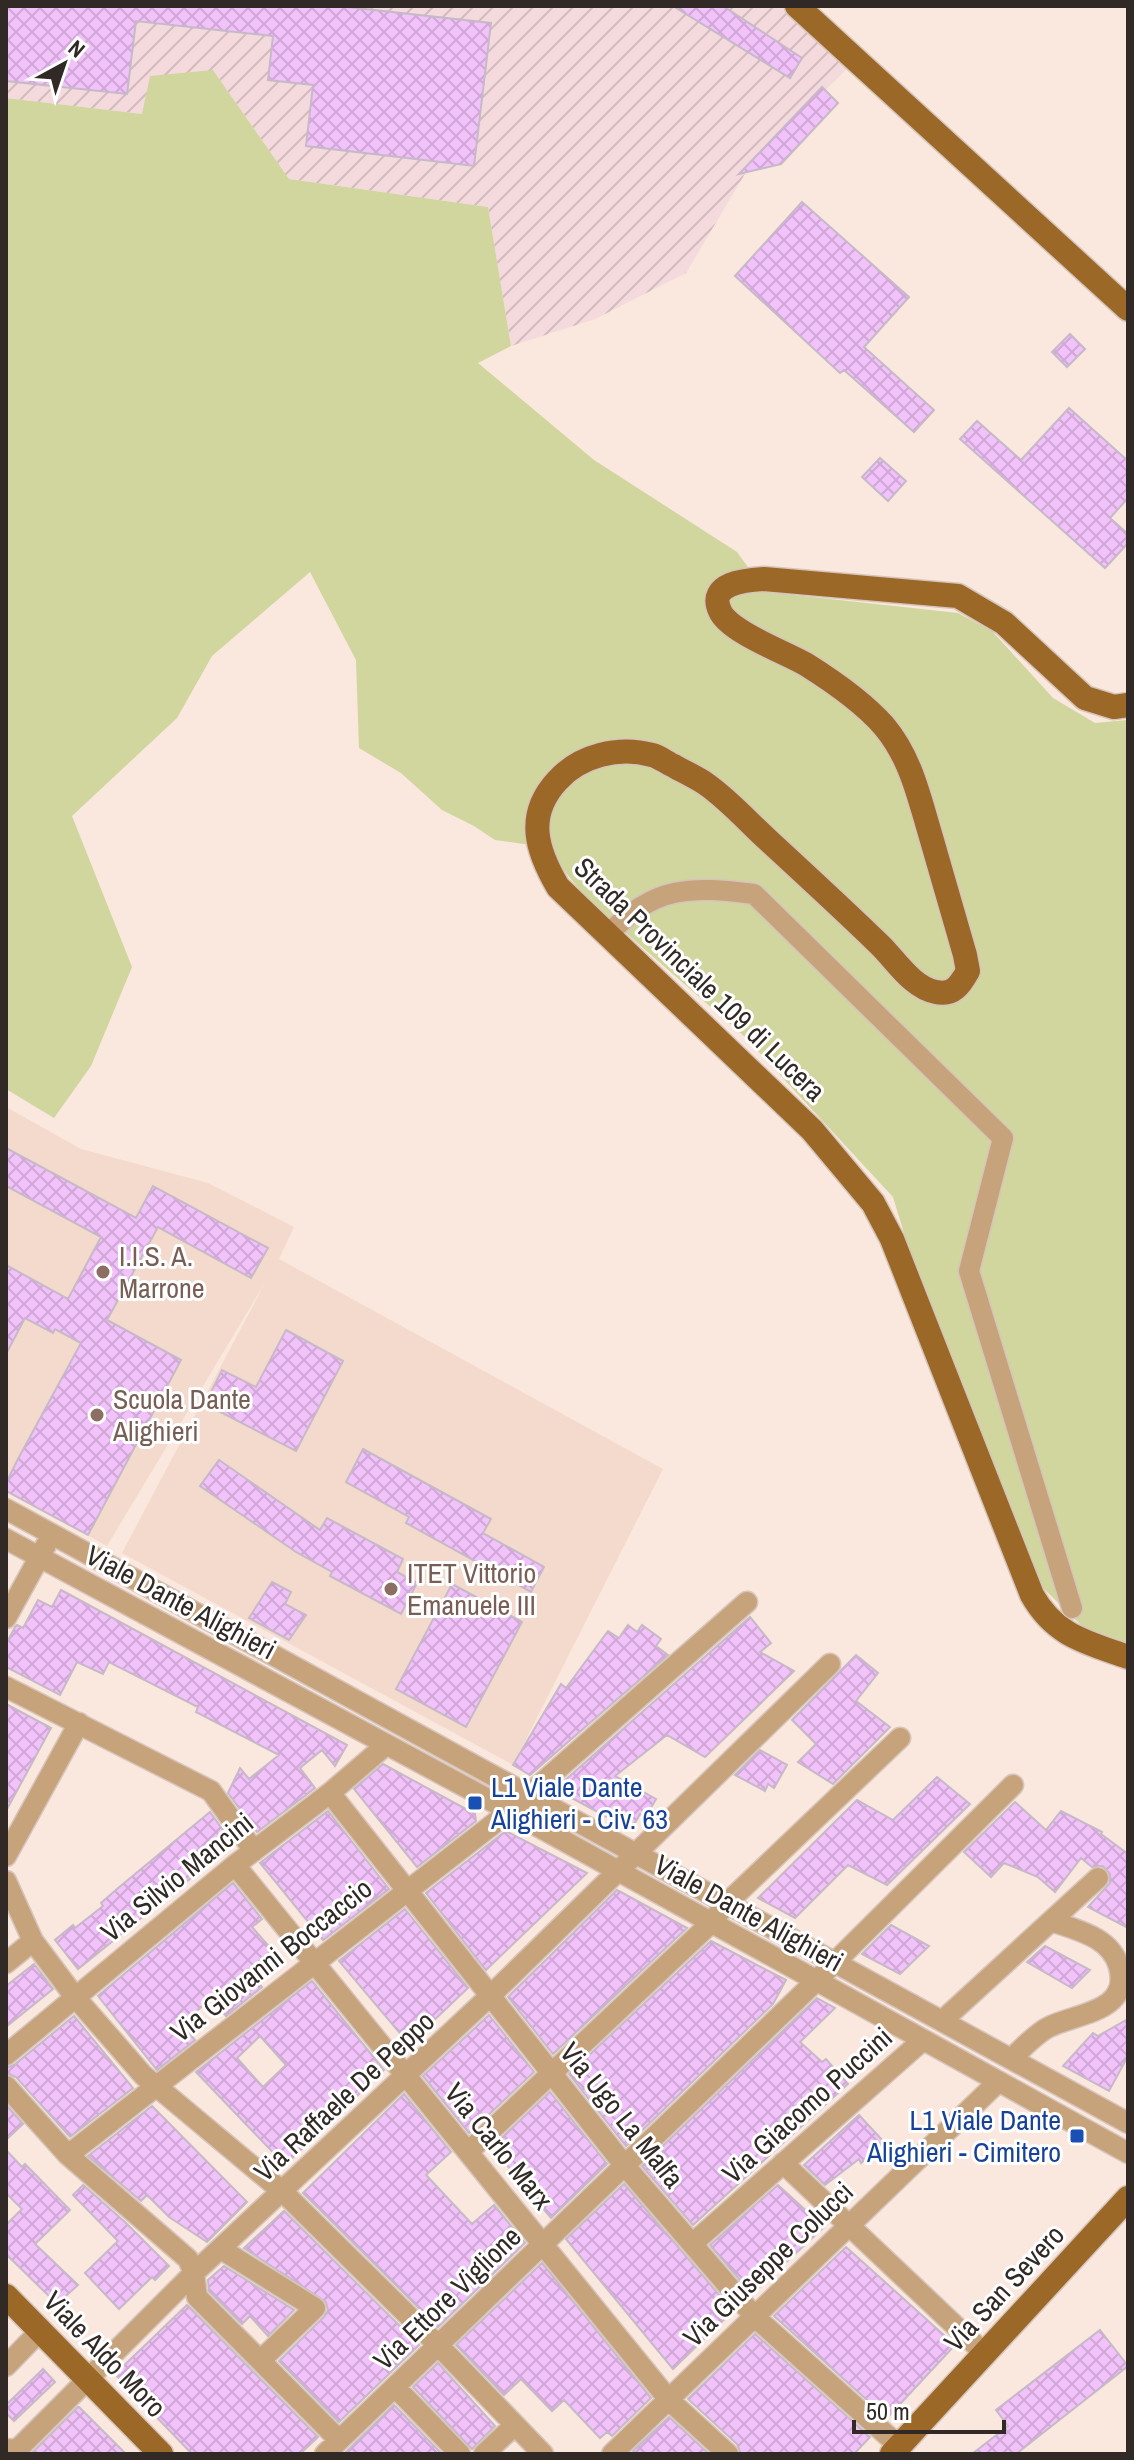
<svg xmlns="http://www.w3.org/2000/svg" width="1134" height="2460" viewBox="0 0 1134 2460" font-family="'Archivo Narrow',sans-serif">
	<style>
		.built { fill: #f4dacc }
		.industrial { fill: url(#industrial-furrows) }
		.green { fill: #d0d69d }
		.building { fill: url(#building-cross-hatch); stroke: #c6b9c8; stroke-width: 2; fill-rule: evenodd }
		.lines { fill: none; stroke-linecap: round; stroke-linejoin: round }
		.minor-casing { stroke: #d6c5bc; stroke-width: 23 }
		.major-casing { stroke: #d6c5bc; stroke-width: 27 }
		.minor { stroke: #c7a37c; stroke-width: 20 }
		.major { stroke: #9b6827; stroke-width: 24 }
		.education-dot { fill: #8d6e63; stroke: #fff; stroke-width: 3 }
		.transit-dot { fill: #1a4fb4; stroke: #fff; stroke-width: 3 }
		.labels { text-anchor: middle; stroke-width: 6; stroke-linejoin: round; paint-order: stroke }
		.street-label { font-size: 28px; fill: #302925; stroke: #fff }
		.education-label { font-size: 28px; fill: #785e54; stroke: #fff; text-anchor: start }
		.transit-label { font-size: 28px; fill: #164399; stroke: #fff; text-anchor: start }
	</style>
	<defs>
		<pattern id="industrial-furrows" width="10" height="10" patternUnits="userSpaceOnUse" patternTransform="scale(2)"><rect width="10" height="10" fill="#f5dadd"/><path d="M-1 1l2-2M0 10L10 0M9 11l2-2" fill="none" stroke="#d2bbbe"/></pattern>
		<pattern id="building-cross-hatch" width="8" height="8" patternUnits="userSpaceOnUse" patternTransform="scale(2)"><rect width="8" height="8" fill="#f2c2fa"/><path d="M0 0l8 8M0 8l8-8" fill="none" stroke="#d0a7d6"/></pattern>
	</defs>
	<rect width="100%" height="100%" fill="#fae7dd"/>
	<path class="built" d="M6 1107 81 1149 208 1183 294 1227 279 1259 663 1469 513 1765 122 1553 266 1281 107 1546 6 1490Z"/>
	<path class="industrial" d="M6 6H788L852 64 752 162 686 273 595 319 511 346 488 207 289 179 213 70 142 114 6 98Z"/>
	<path class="green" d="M213 70 289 179 488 207 511 346 478 363 594 460 737 552 766 592 958 613 992 631 1053 698 1095 723 1128 720V1643L1083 1627 1043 1588 919 1282 893 1197 745 1037 587 899 545 847 495 840 474 826 442 810 401 773 359 748 356 660 310 572 212 656 177 718 72 816 132 967 91 1066 54 1118 6 1089V98L142 114 150 76Z"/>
	<path class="building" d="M6 6H338L491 23 474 166 306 146 313 85 268 80 273 36 136 21 127 94 6 81Z
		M673 6H723L802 58 790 78Z
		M822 87 838 103 781 164 739 174Z
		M802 202 909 297 864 347 934 410 914 432 844 370 840 373 735 276Z
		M1070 334 1085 349 1067 367 1052 352Z
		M1069 408 1128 461V498L1110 518 1128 534V543L1105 568 960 439 977 421 1021 460Z
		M880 458 906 481 888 501 862 477Z
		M6 1148 136 1218 153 1186 268 1248 251 1278 158 1227 107 1320 181 1360 88 1535 6 1491V1483L18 1459 81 1343 55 1329 53 1333 25 1318 6 1354V1265L68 1299 101 1237 6 1186Z
		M286 1330 343 1361 296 1451 205 1404 222 1370 256 1387Z
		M363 1449 491 1519 483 1533 544 1567 531 1592 406 1523 409 1517 346 1482Z
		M219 1460 320 1530 327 1518 403 1559 397 1572 417 1583 401 1614 330 1576 332 1572 296 1552 200 1486Z
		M272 1582 291 1592 285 1604 306 1615 289 1640 249 1618Z
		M452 1584 522 1622 466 1727 396 1689Z
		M61 1590 347 1745 335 1766 322 1750 300 1768 315 1788 257 1832 228 1793 240 1768 249 1779 279 1755 196 1712 198 1707 109 1662 103 1674 77 1662 60 1695 6 1667V1644L15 1627 17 1625 23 1628 38 1600 52 1607Z
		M750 1617 771 1643 760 1652 794 1671 705 1757 667 1735 615 1776 656 1799 646 1816 640 1814 631 1830 555 1789Z
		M628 1625 637 1632 642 1625 661 1639 656 1646 668 1655 530 1775 513 1765 561 1684 566 1688 608 1631 619 1638Z
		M856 1655 878 1673 856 1701 890 1727 833 1784 798 1762 816 1744 792 1720Z
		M6 1704 51 1728 6 1811Z
		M760 1750 787 1765 774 1788 768 1784 765 1791 735 1775Z
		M383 1764 475 1814 476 1821 417 1867 354 1789Z
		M937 1777 970 1804 887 1885 848 1865 795 1918 758 1898 857 1800 893 1820Z
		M1015 1802 1046 1830 1061 1811 1102 1832 1101 1834 1128 1854V1928L1088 1907 1110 1883V1874L1103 1866 1092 1867 1081 1858 1055 1892 1038 1877 1004 1863 991 1877 964 1852Z
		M328 1811 389 1889 323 1940 260 1863Z
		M210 1812 233 1844 78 1969 55 1940 73 1925 75 1928 103 1906 101 1903 117 1889Z
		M506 1831 587 1873 486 1970 426 1893Z
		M233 1883 262 1919 252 1927 272 1950 248 1970 262 1987 226 2016 212 1999 181 2023 195 2040 157 2070 98 1996Z
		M617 1890 687 1928 553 2054 508 1997Z
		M405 1909 468 1988 409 2044 339 1961Z
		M891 1925 929 1946 900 1974 862 1954Z
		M711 1941 786 1980 773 2004 626 2146 569 2074Z
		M1045 1946 1090 1970 1072 1988 1027 1962Z
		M34 1964 53 1989 6 2027V1986Z
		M312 1981 384 2070 285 2165 196 2072ZM260 2036 286 2065 263 2087 237 2058Z
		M817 1998 835 2008 800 2042 822 2062 826 2059 848 2084 693 2225 642 2166Z
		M489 2015 534 2072 469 2133 423 2076Z
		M74 2016 133 2088 70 2137 16 2077 6 2073V2068L14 2065Z
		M1128 2019V2056L1109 2091 1063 2066 1093 2033 1098 2036Z
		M550 2092 607 2164 551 2218 492 2147Z
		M404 2094 451 2152 426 2175 472 2224 494 2205 525 2243 438 2327 303 2193Z
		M6 2105 23 2124 6 2140Z
		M152 2106 247 2202 207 2242 169 2217 147 2195 141 2201 88 2156Z
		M859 2115 884 2142 861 2163 859 2159 825 2185 804 2165Z
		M6 2150 22 2167 25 2164 70 2210 35 2244 78 2285 57 2304 6 2254V2225L22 2209 6 2193Z
		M624 2184 733 2311 673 2369 566 2239Z
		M83 2185 126 2223 169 2266 155 2280 152 2277 119 2309 85 2273 118 2241 73 2195Z
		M778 2185 824 2227 752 2294 710 2245Z
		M284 2211 419 2345 339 2422 279 2361 324 2317 328 2310 326 2302 244 2248Z
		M846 2247 955 2345 887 2418 774 2316Z
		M542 2263 651 2398 612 2436 607 2432 600 2438 564 2400 552 2411 521 2379 504 2395 456 2345Z
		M224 2266 294 2310 268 2336 250 2316 242 2324 209 2291 208 2280Z
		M187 2305 318 2437 300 2454H192L115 2374Z
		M1100 2330 1128 2366 1016 2454H972L1008 2426 996 2410Z
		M755 2334 870 2437 854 2454H741L737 2444 688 2399Z
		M438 2363 495 2426 472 2449 413 2387Z
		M43 2369 55 2382 14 2421 6 2413V2405Z
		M394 2405 442 2454H348L346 2452Z
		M79 2407 126 2454H31L78 2407Z
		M669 2417 709 2454H637L633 2451Z"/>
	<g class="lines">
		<g class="minor-casing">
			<path id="minor" d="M608 935C653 885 693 886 754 894L1003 1138 969 1271 1072 1608
				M6 1509 1128 2123
				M6 1539 510 1811 1128 2153
				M6 1618 46 1545
				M6 1687 211 1791 254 1851
				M330 1793 625 2166 755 2317 899 2446
				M6 1856 79 1723
				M235 1865 669 2400 728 2454
				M6 1881 33 1941 75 1997 143 2075 283 2192 438 2345 543 2454
				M6 1963 33 1941
				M942 2021 1098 1878
				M6 2055 235 1865 330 1793 386 1745
				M1011 2059C1023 2048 1035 2034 1049 2027 1077 2013 1131 2012 1119 1967 1111 1937 1077 1930 1051 1921
				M6 2086 68 2155 188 2259 194 2273 197 2297 339 2440
				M468 2152 710 1924 727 1903 900 1738
				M68 2155 510 1811 747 1602
				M783 2163 984 2353
				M692 2244 923 2040
				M221 2249 315 2308 261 2360
				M6 2366 41 2330
				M395 2387 460 2454
				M6 2449 17 2450 194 2273 490 1996 830 1664
				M325 2454 815 1982 1013 1785
				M484 2454 515 2425
				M612 2454 998 2082"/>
		</g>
		<g class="major-casing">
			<path id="major" d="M797 6 1128 309
				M1128 705 1114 707 1085 698 1004 623 958 596 764 579C746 580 707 583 720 611 729 632 787 653 807 665 834 682 863 702 884 726 911 758 919 797 931 837 942 876 954 916 965 955L968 971C960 985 953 996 936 992 913 988 896 961 881 946 844 910 807 876 769 841 749 823 729 800 706 784 696 777 684 772 674 766 667 763 660 757 652 755 619 746 580 755 557 781 525 816 537 851 558 887L812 1130 873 1203 892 1239 1032 1595C1055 1636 1086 1642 1128 1657
				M6 2296 161 2454
				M892 2454 1128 2198"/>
		</g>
		<use href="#minor" class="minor"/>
		<use href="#major" class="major"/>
	</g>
	<g class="education-dot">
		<circle cx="103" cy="1272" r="8"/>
		<circle cx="97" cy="1415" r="8"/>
		<circle cx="391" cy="1589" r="8"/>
	</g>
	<g class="transit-dot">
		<rect x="467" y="1795" width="16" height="16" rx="4"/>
		<rect x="1069" y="2128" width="16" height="16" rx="4"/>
	</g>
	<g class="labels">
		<g class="street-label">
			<text transform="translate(700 979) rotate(44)" y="10">Strada Provinciale 109 di Lucera</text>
			<text transform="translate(181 1602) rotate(28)" y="10">Viale Dante Alighieri</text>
			<text transform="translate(177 1877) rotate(-39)" y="10">Via Silvio Mancini</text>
			<text transform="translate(749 1913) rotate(29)" y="10">Viale Dante Alighieri</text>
			<text transform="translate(271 1960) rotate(-38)" y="10">Via Giovanni Boccaccio</text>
			<text transform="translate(344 2096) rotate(-43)" y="10">Via Raffaele De Peppo</text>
			<text transform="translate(807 2105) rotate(-42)" y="10">Via Giacomo Puccini</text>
			<text transform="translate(622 2115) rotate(51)" y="10">Via Ugo La Malfa</text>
			<text transform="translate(499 2146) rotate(51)" y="10">Via Carlo Marx</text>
			<text transform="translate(768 2264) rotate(-44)" y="10">Via Giuseppe Colucci</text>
			<text transform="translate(1004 2288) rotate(-47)" y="10">Via San Severo</text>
			<text transform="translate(447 2298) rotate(-44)" y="10">Via Ettore Viglione</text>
			<text transform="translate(105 2354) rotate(46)" y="10">Viale Aldo Moro</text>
		</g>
		<g class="education-label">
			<text x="119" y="1266">I.I.S. A.<tspan x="119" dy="32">Marrone</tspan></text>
			<text x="113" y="1409">Scuola Dante<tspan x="113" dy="32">Alighieri</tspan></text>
			<text x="407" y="1583">ITET Vittorio<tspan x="407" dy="32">Emanuele III</tspan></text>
		</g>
		<g class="transit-label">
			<text x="491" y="1797">L1 Viale Dante<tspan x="491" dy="32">Alighieri - Civ. 63</tspan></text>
			<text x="1061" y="2130" text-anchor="end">L1 Viale Dante<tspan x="1061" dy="32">Alighieri - Cimitero</tspan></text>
		</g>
	</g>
	<rect width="1134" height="2460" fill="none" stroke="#302925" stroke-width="16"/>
	<g transform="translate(64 64) rotate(40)" stroke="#ffffff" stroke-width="6" paint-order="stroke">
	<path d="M0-6L14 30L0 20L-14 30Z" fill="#302925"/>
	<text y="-12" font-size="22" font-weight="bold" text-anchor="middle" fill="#302925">N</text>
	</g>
	<path d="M854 2420v12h150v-12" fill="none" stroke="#302925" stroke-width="4"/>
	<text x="866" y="2420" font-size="24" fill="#302925" stroke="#ffffff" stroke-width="6" paint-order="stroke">50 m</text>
</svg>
